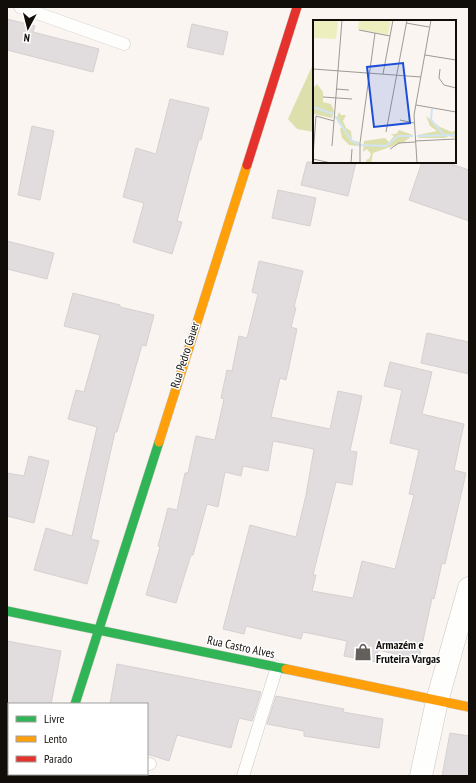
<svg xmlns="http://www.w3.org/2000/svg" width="476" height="783" viewBox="0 0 476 783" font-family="'PT Sans Narrow',sans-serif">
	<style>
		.forest { fill: #dde0ac }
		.building { fill: #e1ddde; stroke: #d5d1d1 }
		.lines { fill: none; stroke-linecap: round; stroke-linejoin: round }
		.lane-casing { stroke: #cbc7c3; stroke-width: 13 }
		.street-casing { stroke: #cbc7c3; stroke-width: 23 }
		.fast-casing { stroke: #cbc7c3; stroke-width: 10 }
		.slow-casing { stroke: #cbc7c3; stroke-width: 10 }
		.jam-casing { stroke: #cbc7c3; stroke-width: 10 }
		.lane { stroke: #fefefd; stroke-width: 12 }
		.street { stroke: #fefefd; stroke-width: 22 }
		.fast { stroke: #30b455; stroke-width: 9 }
		.slow { stroke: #ff9f0a; stroke-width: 9 }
		.jam { stroke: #e5322d; stroke-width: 9 }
		.labels { text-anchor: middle; stroke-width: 3; stroke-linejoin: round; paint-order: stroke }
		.street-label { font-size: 12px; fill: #110e0a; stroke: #fff }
		.poi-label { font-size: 12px; font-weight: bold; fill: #110e0a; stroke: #fff; text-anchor: start }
		.inset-river { fill: none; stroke: #d1e4f3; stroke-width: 2 }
		.inset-road { fill: none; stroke: #9d9994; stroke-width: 1 }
		.view { fill: #1d4ed8; fill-opacity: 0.15; stroke: #1d4ed8; stroke-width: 2 }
		.inset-edge { fill: none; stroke: #110e0a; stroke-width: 2 }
	</style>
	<rect width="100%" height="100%" fill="#faf5f0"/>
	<path class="forest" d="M314 62V132L297 129 288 119Z"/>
	<path class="building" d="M7 19 35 26 33 32 99 49 93 72 7 50Z
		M192 24 228 32 223 55 187 47Z
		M170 99 209 108 201 140 199 139 177 221 182 222 172 254 133 242 144 203 123 197 136 148 156 154Z
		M32 126 54 131 40 200 18 195Z
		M307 162H356L348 196 301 185Z
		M422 162H445L469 170V221L409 200Z
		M278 190 316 198 310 226 272 218Z
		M7 241 54 253 47 279 7 269Z
		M259 261 303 271 294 307 296 308 291 327 297 329 286 380 280 378 271 417 330 429 338 391 362 396 350 451 357 452 352 485 336 482 313 575H316L312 591 353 598 362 561 395 569 414 495 409 494 419 450 390 443 402 390 384 386 390 362 432 372 422 414 464 424 454 470 466 473 445 564 442 563 434 599 432 598 419 659 378 650 376 662 344 656 347 641 303 632 301 639 246 626 244 634 223 629 250 525 296 537 306 495 314 449 273 441 268 471 243 466 241 476 225 472 218 507 207 504 193 555H191L176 603 146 595 160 547 158 546 168 508 177 510 185 473H188L196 436 215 440 224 399 221 398 227 370 232 371 239 336 247 338 258 294 252 292Z
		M73 293 120 305V307L154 315 146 346 142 345 117 432H115L91 539 99 541 87 584 34 570 46 528 72 536 97 427 68 419 76 390 84 392 100 335 64 326Z
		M427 333 469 342V374L421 363Z
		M29 456 49 461 34 523 7 516V473L24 476Z
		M7 641 61 651 51 704H7Z
		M117 664 256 691 261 692 252 721 239 718 231 748 177 735 169 761 147 754V704H110Z
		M276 696 344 709 343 712 383 719 379 748 304 736V731L267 724Z
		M450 733 469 736V776H442Z"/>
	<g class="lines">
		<g class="lane-casing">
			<path id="lane" d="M20 7 124 44
				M147 764H150
				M243 776 277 667"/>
		</g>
		<g class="street-casing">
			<path id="street" d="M53 776V774
				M421 776 437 701 469 588"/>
		</g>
		<g class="fast-casing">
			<path id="fast" d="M7 611 286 669
				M75 704 159 442"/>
		</g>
		<g class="slow-casing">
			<path id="slow" d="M159 442 247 165
				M286 669 469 707"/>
		</g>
		<g class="jam-casing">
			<path id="jam" d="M247 165 297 7"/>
		</g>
		<use href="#lane" class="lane"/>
		<use href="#street" class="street"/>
		<use href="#fast" class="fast"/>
		<use href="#slow" class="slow"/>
		<use href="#jam" class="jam"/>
	</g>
	<defs>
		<g id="shop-bare" transform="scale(1.38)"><path d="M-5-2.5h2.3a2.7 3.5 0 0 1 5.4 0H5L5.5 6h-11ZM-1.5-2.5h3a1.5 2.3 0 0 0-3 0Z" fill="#635f5a" stroke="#fff" stroke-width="2.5" paint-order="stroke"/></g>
	</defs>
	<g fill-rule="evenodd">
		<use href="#shop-bare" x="363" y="652"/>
	</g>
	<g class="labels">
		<g class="street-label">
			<text transform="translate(185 355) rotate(-72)" y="4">Rua Pedro Gauer</text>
			<text transform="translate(241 647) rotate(12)" y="4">Rua Castro Alves</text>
		</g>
		<g class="poi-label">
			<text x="376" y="649">Armazém e<tspan x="376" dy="14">Fruteira Vargas</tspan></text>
		</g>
	</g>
	<g transform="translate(313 20)">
		<rect width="143" height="143" fill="#faf5f0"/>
		<path d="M0 0H25L23 19 0 18ZM46 0H78L75 15 45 9Z" fill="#edf0be"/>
		<path d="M4 64 10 72V82L18 84 21 91 19 98 0 94V68ZM26 92 28 95H33L30 101 33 108 38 111 39 120 46 122 45 126 36 125 29 118 27 109 30 106 25 103 24 97ZM113 96 127 107 139 112 143 110V118L136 116 132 118H106L105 115 124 111 117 106ZM86 110 100 115 91 122 60 133 58 143H54L53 140 56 139 58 134 54 129 50 132 51 121 72 118 76 122 81 116 77 114H83Z" fill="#dde0ac"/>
		<path class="inset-river" d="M0 87 20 94M119 89 118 100 130 114M22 96 39 121 47 125 73 126 85 116H100M104 116 143 115"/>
		<path class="inset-road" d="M93 3 116 7M46 10 77 16M112 35 143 40M0 49 108 57M127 49 126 58 131 65 143 68M70 54 80 0M23 69 36 70M10 77 39 79M103 85 143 92M87 100 101 103M73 112 94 0M102 121 143 119M19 126 29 0M77 129 86 123 102 122M0 136 3 96 21 101M0 139 18 143M38 143 39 129M47 143V123L62 13M104 143 101 95 118 0"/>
		<path class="view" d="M90 43 97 103 61 107 54 47Z"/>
		<rect width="143" height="143" class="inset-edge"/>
	</g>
	<rect width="476" height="783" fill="none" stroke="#110e0a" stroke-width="16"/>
	<rect x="8" y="703" width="140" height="72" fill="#ffffff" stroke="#a09f9d"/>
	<rect x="16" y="716" width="20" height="6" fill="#30b455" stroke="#a09f9d"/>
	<text x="44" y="723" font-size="12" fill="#110e0a">Livre</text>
	<rect x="16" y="736" width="20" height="6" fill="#ff9f0a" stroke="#a09f9d"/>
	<text x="44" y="743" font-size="12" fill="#110e0a">Lento</text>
	<rect x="16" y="756" width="20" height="6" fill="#e5322d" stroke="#a09f9d"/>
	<text x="44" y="763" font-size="12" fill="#110e0a">Parado</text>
	<g transform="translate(28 28) rotate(187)" stroke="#ffffff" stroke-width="3" paint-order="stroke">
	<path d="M0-3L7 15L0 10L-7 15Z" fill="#110e0a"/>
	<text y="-6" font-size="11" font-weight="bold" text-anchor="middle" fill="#110e0a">N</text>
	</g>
</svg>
